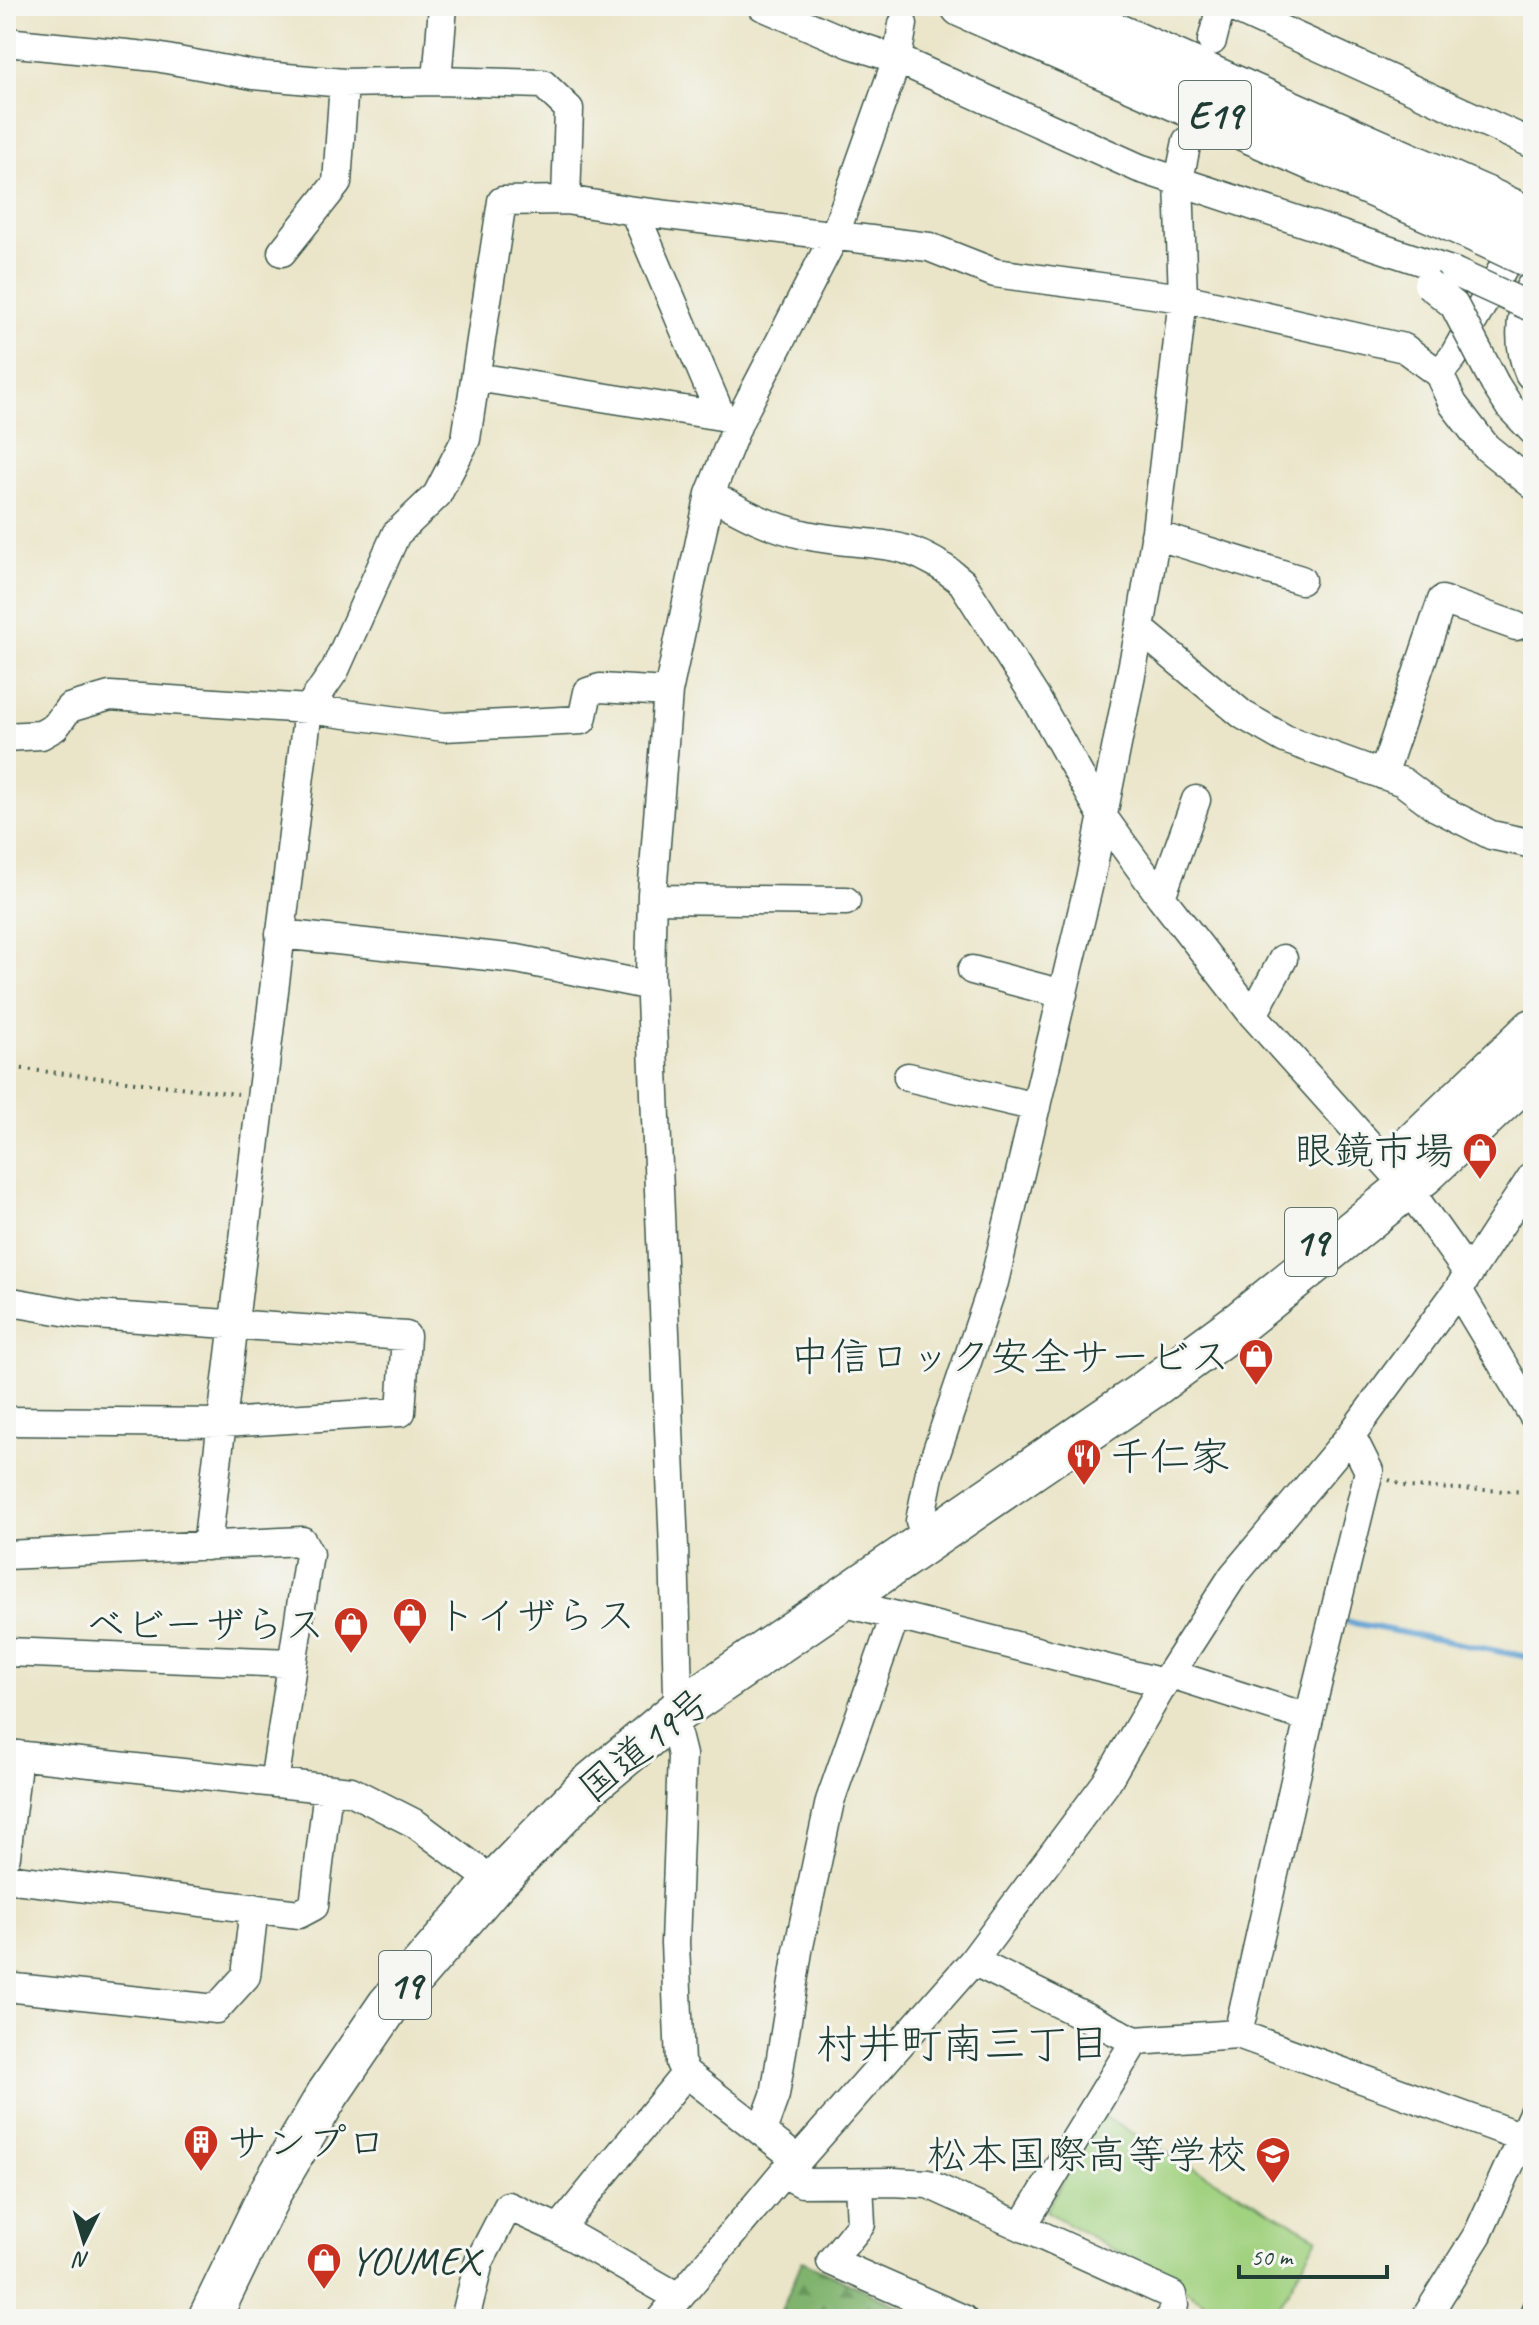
<svg xmlns="http://www.w3.org/2000/svg" width="1539" height="2325" viewBox="0 0 1539 2325" font-family="Caveat,'Klee One',sans-serif">
	<style>
		.forest { fill: url(#forest-firs); stroke: #507851; stroke-width: 2 }
		.pitch { fill: #a1d280; stroke: #60885a; stroke-width: 2 }
		.lines { fill: none; stroke-linecap: round; stroke-linejoin: round }
		.stream { stroke: #5fa0d2; stroke-width: 6 }
		.minor-casing { stroke: #3d564a; stroke-width: 31 }
		.major-casing { stroke: #3d564a; stroke-width: 39 }
		.highway-casing { stroke: #3d564a; stroke-width: 45 }
		.path { stroke: #3d564a; stroke-width: 4; stroke-dasharray: 2 6; stroke-linecap: butt }
		.minor { stroke: #fff; stroke-width: 28 }
		.major { stroke: #fff; stroke-width: 36 }
		.highway { stroke: #fff; stroke-width: 42 }
		.rail-casing { stroke: #1f3d34; stroke-width: 9 }
		.rail { stroke: #f6f6f2; stroke-width: 6; stroke-dasharray: 18; stroke-linecap: butt }
		.minor-bridge-casing { stroke: #3d564a; stroke-width: 31; stroke-linecap: butt }
		.highway-bridge-casing { stroke: #3d564a; stroke-width: 45; stroke-linecap: butt }
		.minor-bridge { stroke: #fff; stroke-width: 28 }
		.highway-bridge { stroke: #fff; stroke-width: 42 }
		.labels { text-anchor: middle; stroke-width: 6; stroke-linejoin: round; paint-order: stroke }
		.shield { fill: #f6f6f2; stroke: #60746d; stroke-width: 2 }
		.shield-label { font-size: 38px; font-weight: bold; fill: #1f3d34 }
		.poi-label { font-size: 40px; fill: #1f3d34; stroke: #f6f6f2; text-anchor: end }
		.street-label { font-size: 40px; fill: #1f3d34; stroke: #f6f6f2 }
		.neighbourhood-label { font-size: 42px; fill: #1f3d34; stroke: #f6f6f2 }
	</style>
	<defs>
		<pattern id="forest-firs" width="22" height="20" patternUnits="userSpaceOnUse" patternTransform="scale(2)"><rect width="22" height="20" fill="#80b46e"/><path d="M5 1l3.5 6h-7zM16 11l3.5 6h-7z" fill="#68945b"/></pattern>
	</defs>
	<rect width="100%" height="100%" fill="#f6f6f2"/>
	<filter id="ink" filterUnits="userSpaceOnUse"><feTurbulence type="fractalNoise" baseFrequency=".0125" numOctaves="2"/><feDisplacementMap in="SourceGraphic" scale="16" xChannelSelector="R" yChannelSelector="G"/><feConvolveMatrix kernelMatrix="1 2 1 2 8 2 1 2 1" color-interpolation-filters="sRGB"/></filter>
	<filter id="wash" filterUnits="userSpaceOnUse"><feTurbulence type="fractalNoise" baseFrequency=".006" numOctaves="4" result="noise"/><feDisplacementMap in="SourceGraphic" scale="32" xChannelSelector="R" yChannelSelector="G"/><feGaussianBlur stdDeviation="1.8" result="paint"/><feColorMatrix in="noise" values="0 0 0 0 0 0 0 0 0 0 0 0 0 0 0 0 0 1.4 0 .05"/><feComposite in="paint" operator="in"/></filter>
	<g filter="url(#wash)">
		<rect width="100%" height="100%" fill="#eae5c8"/>
		<path class="forest" d="M802 2261 927 2319H778Z"/>
		<path class="pitch" d="M1101 2115 1318 2238 1272 2319H1235L1046 2211Z"/>
		<g class="lines">
			<path class="stream" d="M1348 1622 1533 1658"/>
		</g>
	</g>
	<g filter="url(#ink)">
		<g class="lines">
			<g class="minor-casing">
				<path id="minor" d="M762 6 851 44 897 59 1139 168 1454 272
					M1229 6 1533 144
					M1212 41 1221 6
					M6 42 156 57 253 75 344 83 437 81 543 84 569 109 566 200
					M437 81 443 6
					M634 211 721 416
					M282 252 337 183 344 83
					M1439 374 1453 357 1521 236
					M476 377 721 416 739 421
					M1495 384 1509 406 1533 431
					M710 494C743 513 769 527 806 535 871 549 905 533 962 582L1036 698 1103 817 1161 897 1253 1015 1407 1187 1468 1273
					M1155 535 1301 580
					M1140 629 1243 715 1285 739 1403 782 1436 807 1491 835 1533 844
					M6 737 41 735 55 727 69 708 110 696 308 709 444 727 582 720 588 692 600 688 668 692
					M1383 775 1442 600 1516 626
					M1161 897 1196 800
					M652 899 846 901
					M280 934 517 959 651 986
					M972 970 1063 994
					M1253 1015 1283 959
					M908 1077 1036 1107
					M1458 1290 1533 1415
					M6 1301 80 1314 406 1336 401 1412 223 1423 6 1421
					M927 1540 920 1521 930 1471 994 1282 1091 875 1140 629 1155 539 1183 298 1179 180 1187 141
					M207 1546 308 709 335 670 396 534 437 495 466 439 502 201 566 200 634 211 929 247 995 273 1183 298 1404 348 1439 374 1453 404 1486 447 1533 485
					M6 1555 302 1541 309 1554 274 1783
					M841 1602 1164 1683
					M6 1652 292 1663
					M1171 1674 1309 1718
					M6 1754 351 1791 416 1824 483 1874 492 1885
					M6 1856 18 1755
					M6 1878 299 1914 314 1906 328 1789
					M973 1961 1135 2041
					M6 1987 216 2009 246 1976 254 1908
					M1238 2034 1309 1718 1369 1471 1351 1435
					M762 2131 775 2095 798 1951 830 1801 895 1616
					M798 2160 686 2073 680 2063 675 1943 682 1755 676 1731 678 1693 674 1548 650 975 652 894 668 692 710 494 739 421 834 237 897 59 903 24
					M783 2173 802 2183 893 2182 928 2184 1172 2295 1174 2305 1170 2319
					M859 2183 861 2224 831 2261 963 2319
					M1023 2225 1135 2041 1238 2034 1522 2137
					M559 2229 686 2073
					M465 2319 479 2262 508 2206 559 2229 678 2297
					M661 2319 783 2173 798 2160 973 1961 1106 1783 1164 1683 1233 1576 1351 1435 1458 1290 1533 1175
					M1425 2319 1478 2234 1533 2113"/>
			</g>
			<g class="major-casing">
				<path id="major" d="M1533 290C1524 317 1521 345 1533 372"/>
			</g>
			<g class="highway-casing">
				<path id="highway" d="M962 6 1467 227
					M1051 6 1484 197
					M1398 1159 1533 1030
					M209 2319 272 2189 328 2094 388 2006 492 1885 587 1787 678 1711 1149 1389 1239 1323 1424 1174 1533 1071"/>
			</g>
			<path class="path" d="M6 1067 238 1094
				M1389 1480 1407 1487 1533 1492"/>
			<use href="#minor" class="minor"/>
			<use href="#major" class="major"/>
			<use href="#highway" class="highway"/>
			<g class="rail-casing">
				<path id="rail" d="M1520 2319 1533 2288"/>
			</g>
			<use href="#rail" class="rail"/>
			<g class="minor-bridge-casing">
				<path id="minor-bridge" d="M1454 272 1533 308
					M1428 284 1454 305 1495 384"/>
			</g>
			<g class="highway-bridge-casing">
				<path id="highway-bridge" d="M1484 197 1533 220
					M1467 227 1533 258"/>
			</g>
			<use href="#minor-bridge" class="minor-bridge"/>
			<use href="#highway-bridge" class="highway-bridge"/>
		</g>
	</g>
	<defs>
		<g id="shop-pin" transform="scale(1.8)"><path d="M0 17L-7.5 6A9.5 9.5 0 1 1 7.5 6Z" fill="#c8321e" stroke="#f6f6f2"/><path d="M-5-2.5h2.3a2.7 3.5 0 0 1 5.4 0H5L5.5 6h-11ZM-1.5-2.5h3a1.5 2.3 0 0 0-3 0Z" fill="#fff"/></g>
		<g id="restaurant-pin" transform="scale(1.8)"><path d="M0 17L-7.5 6A9.5 9.5 0 1 1 7.5 6Z" fill="#c8321e" stroke="#f6f6f2"/><path d="M-5-6h1v4h1v-4h1v4h1v-4h1v5L-1.5 .5V6h-2V.5L-5-1ZM5-6V6H3V1.5H1.5Q1.5-4 5-6Z" fill="#fff"/></g>
		<g id="building-pin" transform="scale(1.8)"><path d="M0 17L-7.5 6A9.5 9.5 0 1 1 7.5 6Z" fill="#c8321e" stroke="#f6f6f2"/><path d="M-4-6H4V6H1V3H-1V6H-4ZM-2.5-4.3h1.7v1.8h-1.7ZM.8-4.3h1.7v1.8H.8ZM-2.5-1h1.7V.8h-1.7ZM.8-1h1.7V.8H.8Z" fill="#fff"/></g>
		<g id="school-pin" transform="scale(1.8)"><path d="M0 17L-7.5 6A9.5 9.5 0 1 1 7.5 6Z" fill="#c8321e" stroke="#f6f6f2"/><path d="M0-5L7-2L0 1L-7-2ZM-4 1L0 2.5L4 1V4Q0 6-4 4Z" fill="#fff"/></g>
	</defs>
	<g fill-rule="evenodd">
		<use href="#shop-pin" x="1480" y="1150"/>
		<use href="#shop-pin" x="1256" y="1356"/>
		<use href="#restaurant-pin" x="1084" y="1456"/>
		<use href="#shop-pin" x="410" y="1615"/>
		<use href="#shop-pin" x="351" y="1624"/>
		<use href="#building-pin" x="201" y="2142"/>
		<use href="#school-pin" x="1273" y="2154"/>
		<use href="#shop-pin" x="324" y="2260"/>
	</g>
	<g class="labels">
		<g class="shield">
			<rect x="1179" y="81" width="72" height="68" rx="6"/>
			<rect x="1285" y="1208" width="52" height="68" rx="6"/>
			<rect x="379" y="1951" width="52" height="68" rx="6"/>
		</g>
		<g class="shield-label">
			<text x="1215" y="128">E19</text>
			<text x="1311" y="1255">19</text>
			<text x="405" y="1998">19</text>
		</g>
		<g class="poi-label">
			<text x="1454" y="1164">眼鏡市場</text>
			<text x="1230" y="1370">中信ロック安全サービス</text>
			<text x="1110" y="1470" text-anchor="start">千仁家</text>
			<text x="436" y="1629" text-anchor="start">トイザらス</text>
			<text x="325" y="1638">ベビーザらス</text>
			<text x="227" y="2156" text-anchor="start">サンプロ</text>
			<text x="1247" y="2168">松本国際高等学校</text>
			<text x="350" y="2274" text-anchor="start">YOUMEX</text>
		</g>
		<g class="street-label">
			<text transform="translate(644 1744) rotate(-39)" y="14">国道19号</text>
		</g>
		<g class="neighbourhood-label">
			<text x="963" y="2058">村井町南三丁目</text>
		</g>
	</g>
	<rect width="1539" height="2325" fill="none" stroke="#f6f6f2" stroke-width="32"/>
	<g transform="translate(84 2241) rotate(185)" stroke="#f6f6f2" stroke-width="6" paint-order="stroke">
	<path d="M0-6L14 30L0 20L-14 30Z" fill="#1f3d34"/>
	<text y="-12" font-size="22" font-weight="bold" text-anchor="middle" fill="#1f3d34">N</text>
	</g>
	<path d="M1239 2265v12h148v-12" fill="none" stroke="#1f3d34" stroke-width="4"/>
	<text x="1251" y="2265" font-size="24" fill="#1f3d34" stroke="#f6f6f2" stroke-width="6" paint-order="stroke">50 m</text>
</svg>
